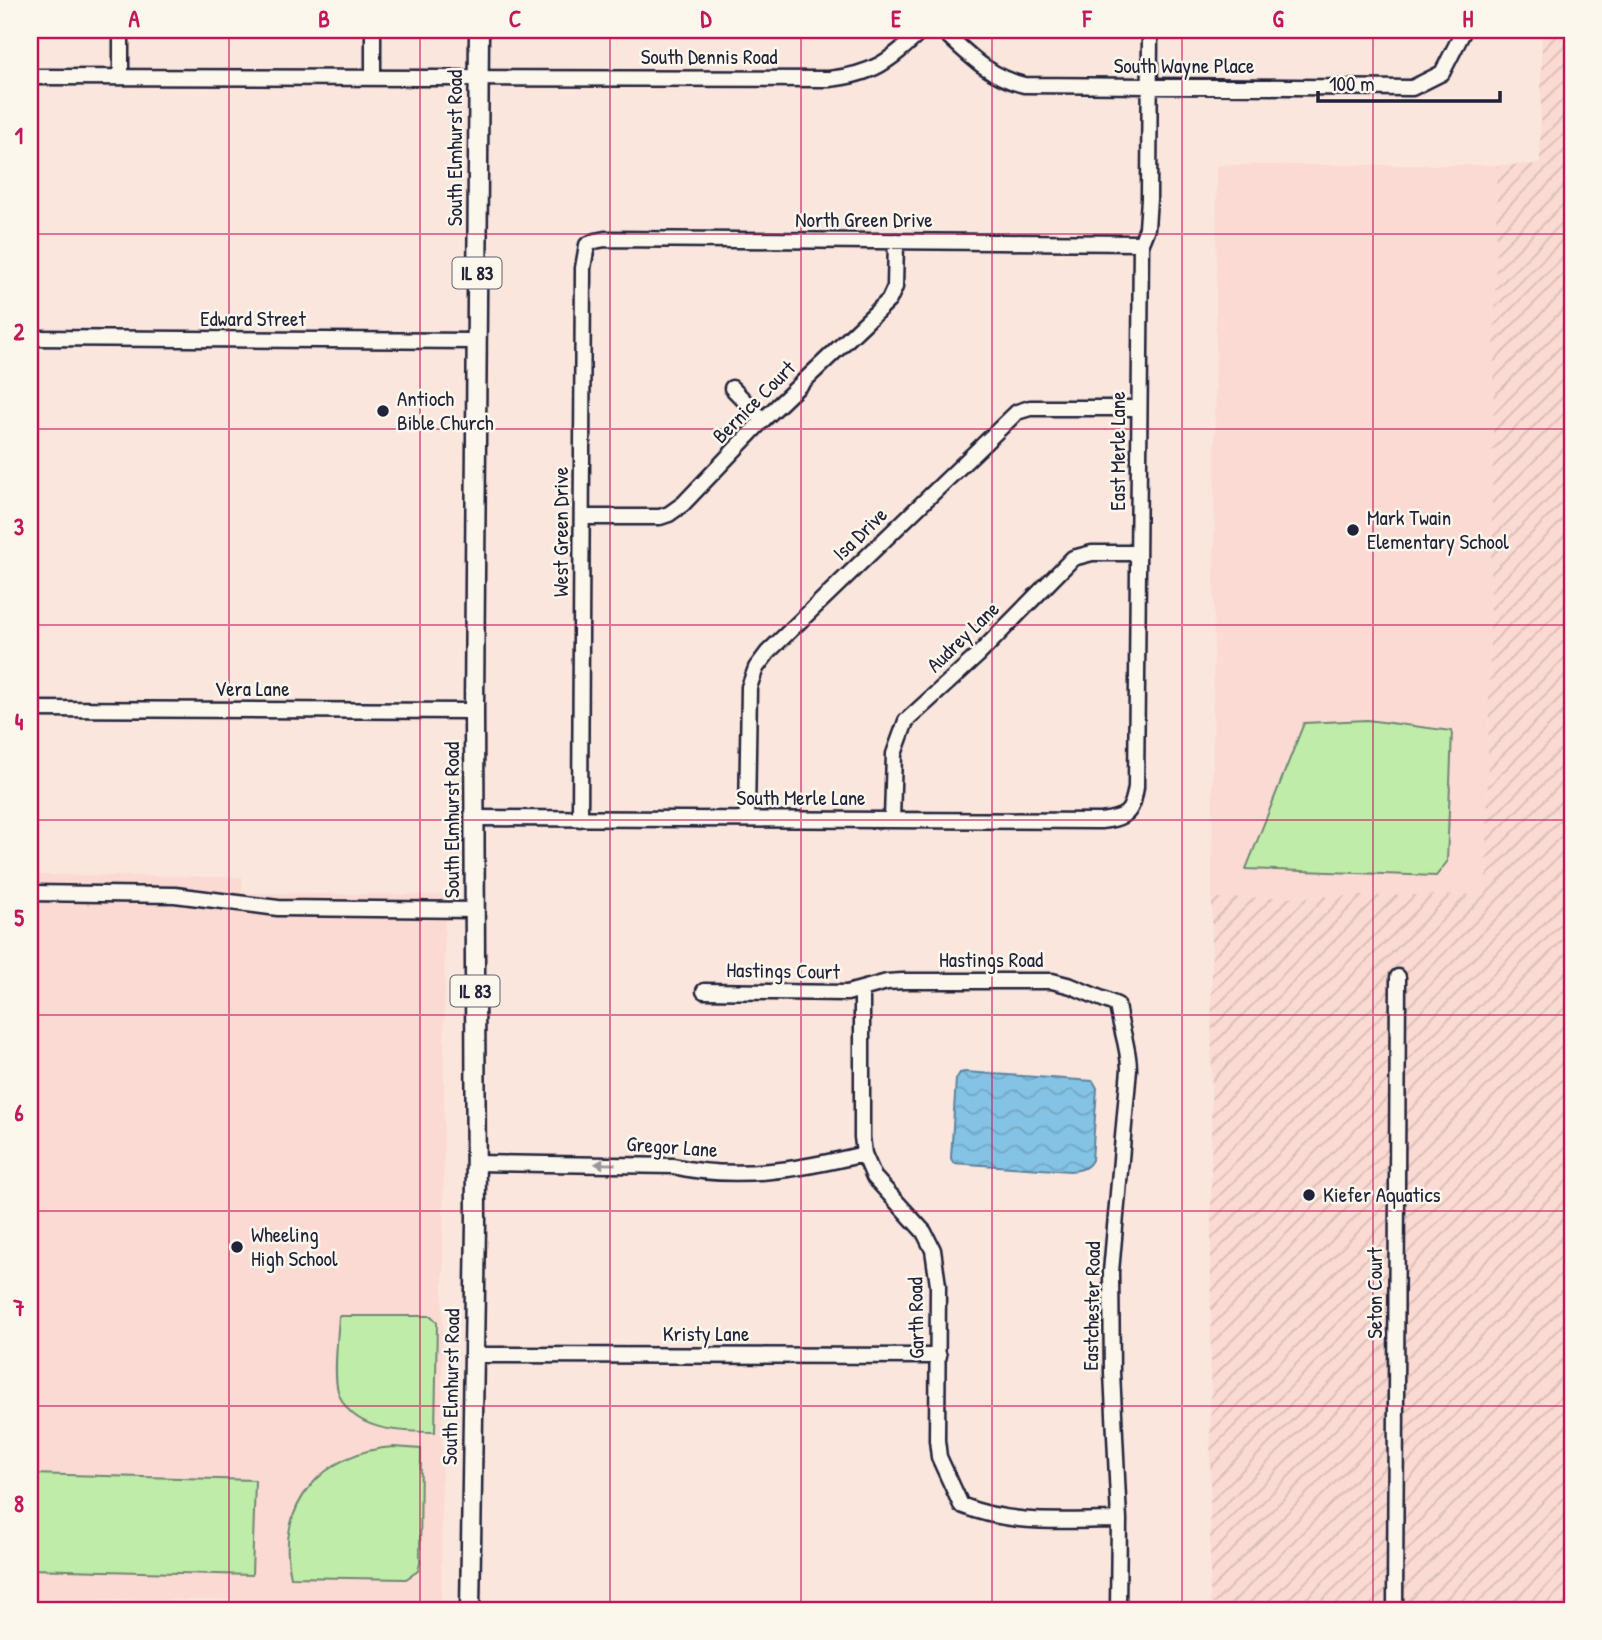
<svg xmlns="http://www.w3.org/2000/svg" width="1602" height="1640" viewBox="0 0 1602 1640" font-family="'Patrick Hand',sans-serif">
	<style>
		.built { fill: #fadad2 }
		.industrial { fill: url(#industrial-furrows) }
		.grass { fill: #bfeca9; stroke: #708772; stroke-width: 2 }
		.water { fill: url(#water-waves); stroke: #5d83a0; stroke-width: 2 }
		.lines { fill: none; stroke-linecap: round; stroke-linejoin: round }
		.minor-casing { stroke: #22223b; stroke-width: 19 }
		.major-casing { stroke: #22223b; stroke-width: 23 }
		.minor { stroke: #fbf7ec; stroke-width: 14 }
		.major { stroke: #fbf7ec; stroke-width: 18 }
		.oneway { fill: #99979c }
		.grid { fill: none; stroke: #c2185b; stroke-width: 2; stroke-opacity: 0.55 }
		.poi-dot { fill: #22223b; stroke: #fbf7ec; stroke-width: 2.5 }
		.labels { text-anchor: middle; stroke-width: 5; stroke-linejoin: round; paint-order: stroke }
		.shield { fill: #fbf7ec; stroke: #636270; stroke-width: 2 }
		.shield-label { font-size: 19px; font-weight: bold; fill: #22223b }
		.street-label { font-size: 21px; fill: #22223b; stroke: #fbf7ec }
		.poi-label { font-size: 21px; fill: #22223b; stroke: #fbf7ec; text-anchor: start }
		.neatline { fill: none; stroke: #c2185b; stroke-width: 2.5 }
		.grid-label { font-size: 23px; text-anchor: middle; font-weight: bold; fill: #c2185b }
	</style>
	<defs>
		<pattern id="industrial-furrows" width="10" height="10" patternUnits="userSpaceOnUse" patternTransform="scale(1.75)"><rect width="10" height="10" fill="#fadad2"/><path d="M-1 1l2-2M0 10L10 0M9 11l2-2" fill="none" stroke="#d6bbb5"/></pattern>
		<pattern id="water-waves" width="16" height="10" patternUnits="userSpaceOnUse" patternTransform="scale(1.75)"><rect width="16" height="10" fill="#84c3e4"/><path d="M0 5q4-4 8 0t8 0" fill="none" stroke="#72a7c4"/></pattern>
	</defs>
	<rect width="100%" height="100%" fill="#fae6dd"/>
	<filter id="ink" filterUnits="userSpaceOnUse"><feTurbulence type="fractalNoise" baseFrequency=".0143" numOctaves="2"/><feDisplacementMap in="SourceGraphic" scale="14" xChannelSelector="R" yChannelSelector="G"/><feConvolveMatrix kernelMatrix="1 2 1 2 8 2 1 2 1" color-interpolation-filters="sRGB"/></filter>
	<g filter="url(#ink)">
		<path class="built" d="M1217 165H1497L1486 894 1212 898Z
			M30 875 242 877V893L445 895 441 1601 30 1599Z"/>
		<path class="industrial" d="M1542 30H1572V1605L1210 1604 1212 898 1486 894 1497 165 1540 164Z"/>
		<path class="grass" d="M1367 720 1452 731 1447 862 1436 876 1246 869 1304 723Z
			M339 1316H431L437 1322 435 1432C402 1432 350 1432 338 1391 333 1375 338 1335 339 1316Z
			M394 1447 421 1449 420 1563 418 1571 406 1579 291 1577C274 1505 324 1451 394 1447Z
			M30 1474 255 1480 252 1575 30 1569Z"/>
		<path class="water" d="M965 1072 1093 1081 1097 1088 1092 1160C1087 1169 1081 1170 1070 1171L953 1163 951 1158 956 1079 960 1073Z"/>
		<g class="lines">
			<g class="minor-casing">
				<path id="minor" d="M121 30V76
					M373 30V78
					M942 30C967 53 989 77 1024 85L1412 88 1442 73 1464 30
					M30 77 829 79C876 74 890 60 923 30
					M30 338 476 341
					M732 388 763 420
					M582 517H660L669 514 683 504 763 420 889 300 895 287 896 241
					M30 709 474 711
					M475 818 1101 821C1127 818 1132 813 1136 787L1141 243 1147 228 1149 199 1150 30
					M747 818 749 687 756 668 768 652 1017 412 1030 408H1138
					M580 819 583 268 587 245 595 241 605 239 1141 243
					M892 819 894 754 906 721 977 656 1073 558 1092 553H1138
					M30 893 175 895 278 908 475 910
					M704 991 847 993 887 982 903 981H1052L1071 986 1117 1005C1120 1027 1129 1047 1129 1069L1111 1272 1112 1372 1119 1520 1118 1610
					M862 991V1137L864 1154 874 1177 924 1232 933 1250 938 1285 937 1440 939 1457 961 1505C1011 1526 1065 1520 1119 1520
					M476 1163 673 1166C736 1181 802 1169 864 1154
					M474 1355 939 1356
					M1395 1610 1398 977"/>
			</g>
			<g class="major-casing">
				<path id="major" d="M470 1610 476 1223 474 711 479 30"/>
			</g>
			<use href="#minor" class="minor"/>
			<use href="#major" class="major"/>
		</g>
		<defs><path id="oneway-solid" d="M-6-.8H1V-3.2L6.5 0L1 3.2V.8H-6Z" transform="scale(1.75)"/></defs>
		<use class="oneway" href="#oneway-solid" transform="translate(605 1164) rotate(-179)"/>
	</g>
	<path class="grid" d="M229 30V1610M420 30V1610M610 30V1610M801 30V1610M992 30V1610M1182 30V1610M1373 30V1610M30 234H1572M30 429H1572M30 625H1572M30 820H1572M30 1015H1572M30 1211H1572M30 1406H1572"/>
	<g class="poi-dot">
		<circle cx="383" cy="411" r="7"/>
		<circle cx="1353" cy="530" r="7"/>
		<circle cx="1309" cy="1195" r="7"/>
		<circle cx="237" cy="1247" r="7"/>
	</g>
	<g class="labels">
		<g class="shield">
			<rect x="452.5" y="257.5" width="49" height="31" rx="5"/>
			<rect x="450.5" y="975.5" width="49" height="31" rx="5"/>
		</g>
		<g class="shield-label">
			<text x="477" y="280">IL 83</text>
			<text x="475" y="998">IL 83</text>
		</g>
		<g class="street-label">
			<text x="709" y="64">South Dennis Road</text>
			<text x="1184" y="73">South Wayne Place</text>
			<text transform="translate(455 148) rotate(-90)" y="7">South Elmhurst Road</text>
			<text x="864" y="227">North Green Drive</text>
			<text x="253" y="326">Edward Street</text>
			<text transform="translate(754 402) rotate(-45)" y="7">Bernice Court</text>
			<text transform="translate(1118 451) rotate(-90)" y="7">East Merle Lane</text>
			<text transform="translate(561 532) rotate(-90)" y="7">West Green Drive</text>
			<text transform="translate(860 534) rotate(-44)" y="7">Isa Drive</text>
			<text transform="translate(963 637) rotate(-44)" y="7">Audrey Lane</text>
			<text x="252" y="696">Vera Lane</text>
			<text x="801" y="805">South Merle Lane</text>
			<text transform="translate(452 820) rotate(-90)" y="7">South Elmhurst Road</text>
			<text x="991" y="967">Hastings Road</text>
			<text transform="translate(783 971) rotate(1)" y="7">Hastings Court</text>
			<text transform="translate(672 1147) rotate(4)" y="7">Gregor Lane</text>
			<text transform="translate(1375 1293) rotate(-90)" y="7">Seton Court</text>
			<text transform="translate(1092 1306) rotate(-89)" y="7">Eastchester Road</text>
			<text transform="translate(916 1318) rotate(-91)" y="7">Garth Road</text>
			<text x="706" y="1341">Kristy Lane</text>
			<text transform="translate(451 1387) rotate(-89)" y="7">South Elmhurst Road</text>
		</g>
		<g class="poi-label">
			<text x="397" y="406">Antioch<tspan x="397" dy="24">Bible Church</tspan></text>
			<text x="1367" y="525">Mark Twain<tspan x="1367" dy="24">Elementary School</tspan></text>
			<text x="1323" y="1202">Kiefer Aquatics</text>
			<text x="251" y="1242">Wheeling<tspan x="251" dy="24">High School</tspan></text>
		</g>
	</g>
	<rect width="1602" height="1640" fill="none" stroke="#fbf7ec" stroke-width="77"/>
	<path d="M1318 91v10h182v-10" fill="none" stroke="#22223b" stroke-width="3.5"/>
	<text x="1329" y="91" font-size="21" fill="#22223b" stroke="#fbf7ec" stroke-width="5" paint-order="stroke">100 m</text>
	<rect x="38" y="38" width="1526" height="1564" class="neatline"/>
	<g class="grid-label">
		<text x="134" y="27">A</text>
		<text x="324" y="27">B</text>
		<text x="515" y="27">C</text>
		<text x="706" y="27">D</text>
		<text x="896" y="27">E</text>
		<text x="1087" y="27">F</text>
		<text x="1278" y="27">G</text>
		<text x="1468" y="27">H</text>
		<text x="19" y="144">1</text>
		<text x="19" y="340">2</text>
		<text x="19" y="535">3</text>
		<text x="19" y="730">4</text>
		<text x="19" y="926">5</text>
		<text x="19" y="1121">6</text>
		<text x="19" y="1316">7</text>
		<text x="19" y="1512">8</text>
	</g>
</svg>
